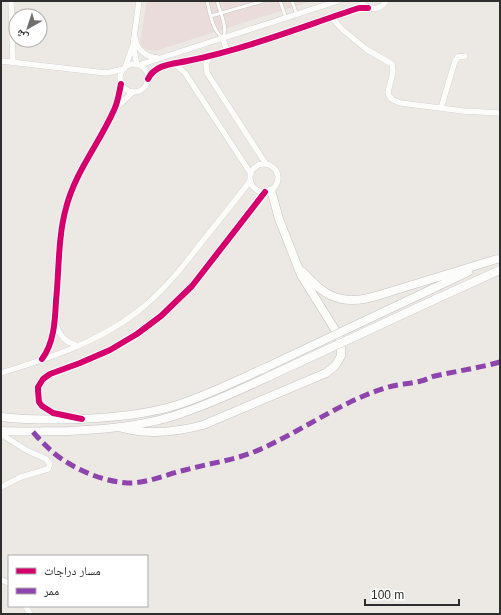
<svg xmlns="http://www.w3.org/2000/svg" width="501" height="615" viewBox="0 0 501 615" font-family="Arial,'Noto Naskh Arabic',sans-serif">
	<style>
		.medical { fill: #e9dcdb }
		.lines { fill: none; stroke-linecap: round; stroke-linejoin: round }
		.lane-casing { stroke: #c5c4c5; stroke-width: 4 }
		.street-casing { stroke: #c5c4c5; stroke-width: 6 }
		.secondary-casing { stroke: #c5c4c5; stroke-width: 9 }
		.lane { stroke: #fcfcfb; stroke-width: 3 }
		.street { stroke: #fcfcfb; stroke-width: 5.5 }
		.secondary { stroke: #fcfcfb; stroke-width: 8 }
		.secondary-bridge-casing { stroke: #c5c4c5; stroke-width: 9; stroke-linecap: butt }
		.secondary-bridge { stroke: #fcfcfb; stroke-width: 8 }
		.quiet { stroke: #8e44ad; stroke-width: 5; stroke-dasharray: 10 5; stroke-linecap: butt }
		.cycleway-casing { stroke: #fff; stroke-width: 8 }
		.cycleway { stroke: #d6006c; stroke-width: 6 }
	</style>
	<rect width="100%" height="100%" fill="#ece8e4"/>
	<path class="medical" d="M147 1H312L155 51 144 49 140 42Z"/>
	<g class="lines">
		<g class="lane-casing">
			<path id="lane" d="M207 1C210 13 212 30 223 38 228 26 220 13 217 1
				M280 1 286 18
				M292 1 297 15
				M211 16 263 1"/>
		</g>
		<g class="street-casing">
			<path id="street" d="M11 1 13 62
				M361 1C367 11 380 11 386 1
				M332 18 343 30 366 49 392 64 393 72 388 92C389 100 395 101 401 103L463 111 500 113
				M135 38C137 50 146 57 158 58
				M223 38 227 52
				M210 57 206 64 207 73 266 164
				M1 61 106 73 124 69
				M174 63 185 73 251 174
				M120 78a14 14 0 1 1 28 0a14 14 0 1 1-28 0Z
				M137 65 133 45 139 1
				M139 65 338 1
				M125 68 132 48
				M148 79C155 64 173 64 187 61 246 49 301 27 359 8H368
				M116 108 133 92
				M441 108 455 61 458 57 465 56
				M250 178a14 14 0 1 1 28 0a14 14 0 1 1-28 0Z
				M55 322C59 335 65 343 79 346
				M42 359C55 342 55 318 57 297 59 268 59 238 65 209 74 173 99 144 114 110 118 102 119 93 121 84
				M1 373C49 358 97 343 137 312 162 293 182 268 201 243 218 222 234 202 250 181
				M72 416C59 414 41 414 39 397 38 392 37 387 40 382 45 374 55 372 63 370 89 361 114 349 137 334 170 312 194 283 218 252 233 232 249 212 265 192
				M1 434 26 450 46 459 50 464 48 469 21 477 1 487
				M1 580 9 583
				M26 606 30 614"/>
		</g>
		<g class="secondary-casing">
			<path id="secondary" d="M303 272C314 284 325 296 342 299 362 303 381 294 399 289 432 279 464 269 497 259
				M432 289 468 272
				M436 299 500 270
				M1 417C27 420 52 420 77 419 111 418 145 415 177 405 208 395 238 380 267 367
				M122 428C148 435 177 432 203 425L326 373 335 366 341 356V342L339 336 301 275 279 219 271 190
				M1 431C24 432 46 431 68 431 109 429 149 426 188 411 217 401 244 388 272 375"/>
		</g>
		<use href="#lane" class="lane"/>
		<use href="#street" class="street"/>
		<use href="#secondary" class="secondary"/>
		<g class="secondary-bridge-casing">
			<path id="secondary-bridge" d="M267 367 432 289
				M272 375 436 299"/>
		</g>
		<use href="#secondary-bridge" class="secondary-bridge"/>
		<path class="quiet" d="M33 432C40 440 47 447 55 454 75 470 106 483 132 483 150 482 168 474 185 470 210 463 237 460 261 449 303 430 341 402 385 388 397 384 409 384 421 381 426 380 430 377 435 376 457 371 479 368 500 362"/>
		<g class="cycleway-casing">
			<path id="cycleway" d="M148 79C155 64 173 64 187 61 246 49 301 27 359 8H368
				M42 359C54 343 55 321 56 301 59 272 58 236 66 208 75 172 99 144 114 110 118 102 119 93 121 84
				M82 419 53 413 42 406 39 402 38 391V387L43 379 50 374 80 363 110 350 137 334 161 316 192 286 265 192"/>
		</g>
		<use href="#cycleway" class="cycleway"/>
	</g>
	<rect width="501" height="615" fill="none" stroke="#2e2e2e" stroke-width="4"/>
	<rect x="8" y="555" width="140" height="52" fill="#ffffff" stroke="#ababab"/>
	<rect x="16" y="568" width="20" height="6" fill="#d6006c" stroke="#ababab"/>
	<text x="44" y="575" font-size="12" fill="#2e2e2e">مسار دراجات</text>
	<rect x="16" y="588" width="20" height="6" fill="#8e44ad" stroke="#ababab"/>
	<text x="44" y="595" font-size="12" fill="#2e2e2e">ممر</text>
	<g transform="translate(28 28) rotate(219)"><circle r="19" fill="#ffffff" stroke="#ababab"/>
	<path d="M0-3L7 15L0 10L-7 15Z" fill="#706f6e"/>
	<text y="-6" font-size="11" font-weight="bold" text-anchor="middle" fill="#2e2e2e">ش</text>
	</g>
	<path d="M365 599v6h94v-6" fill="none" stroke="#2e2e2e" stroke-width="2"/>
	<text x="371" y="599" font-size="12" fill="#2e2e2e" stroke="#ffffff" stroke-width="3" paint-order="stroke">100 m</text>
</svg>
